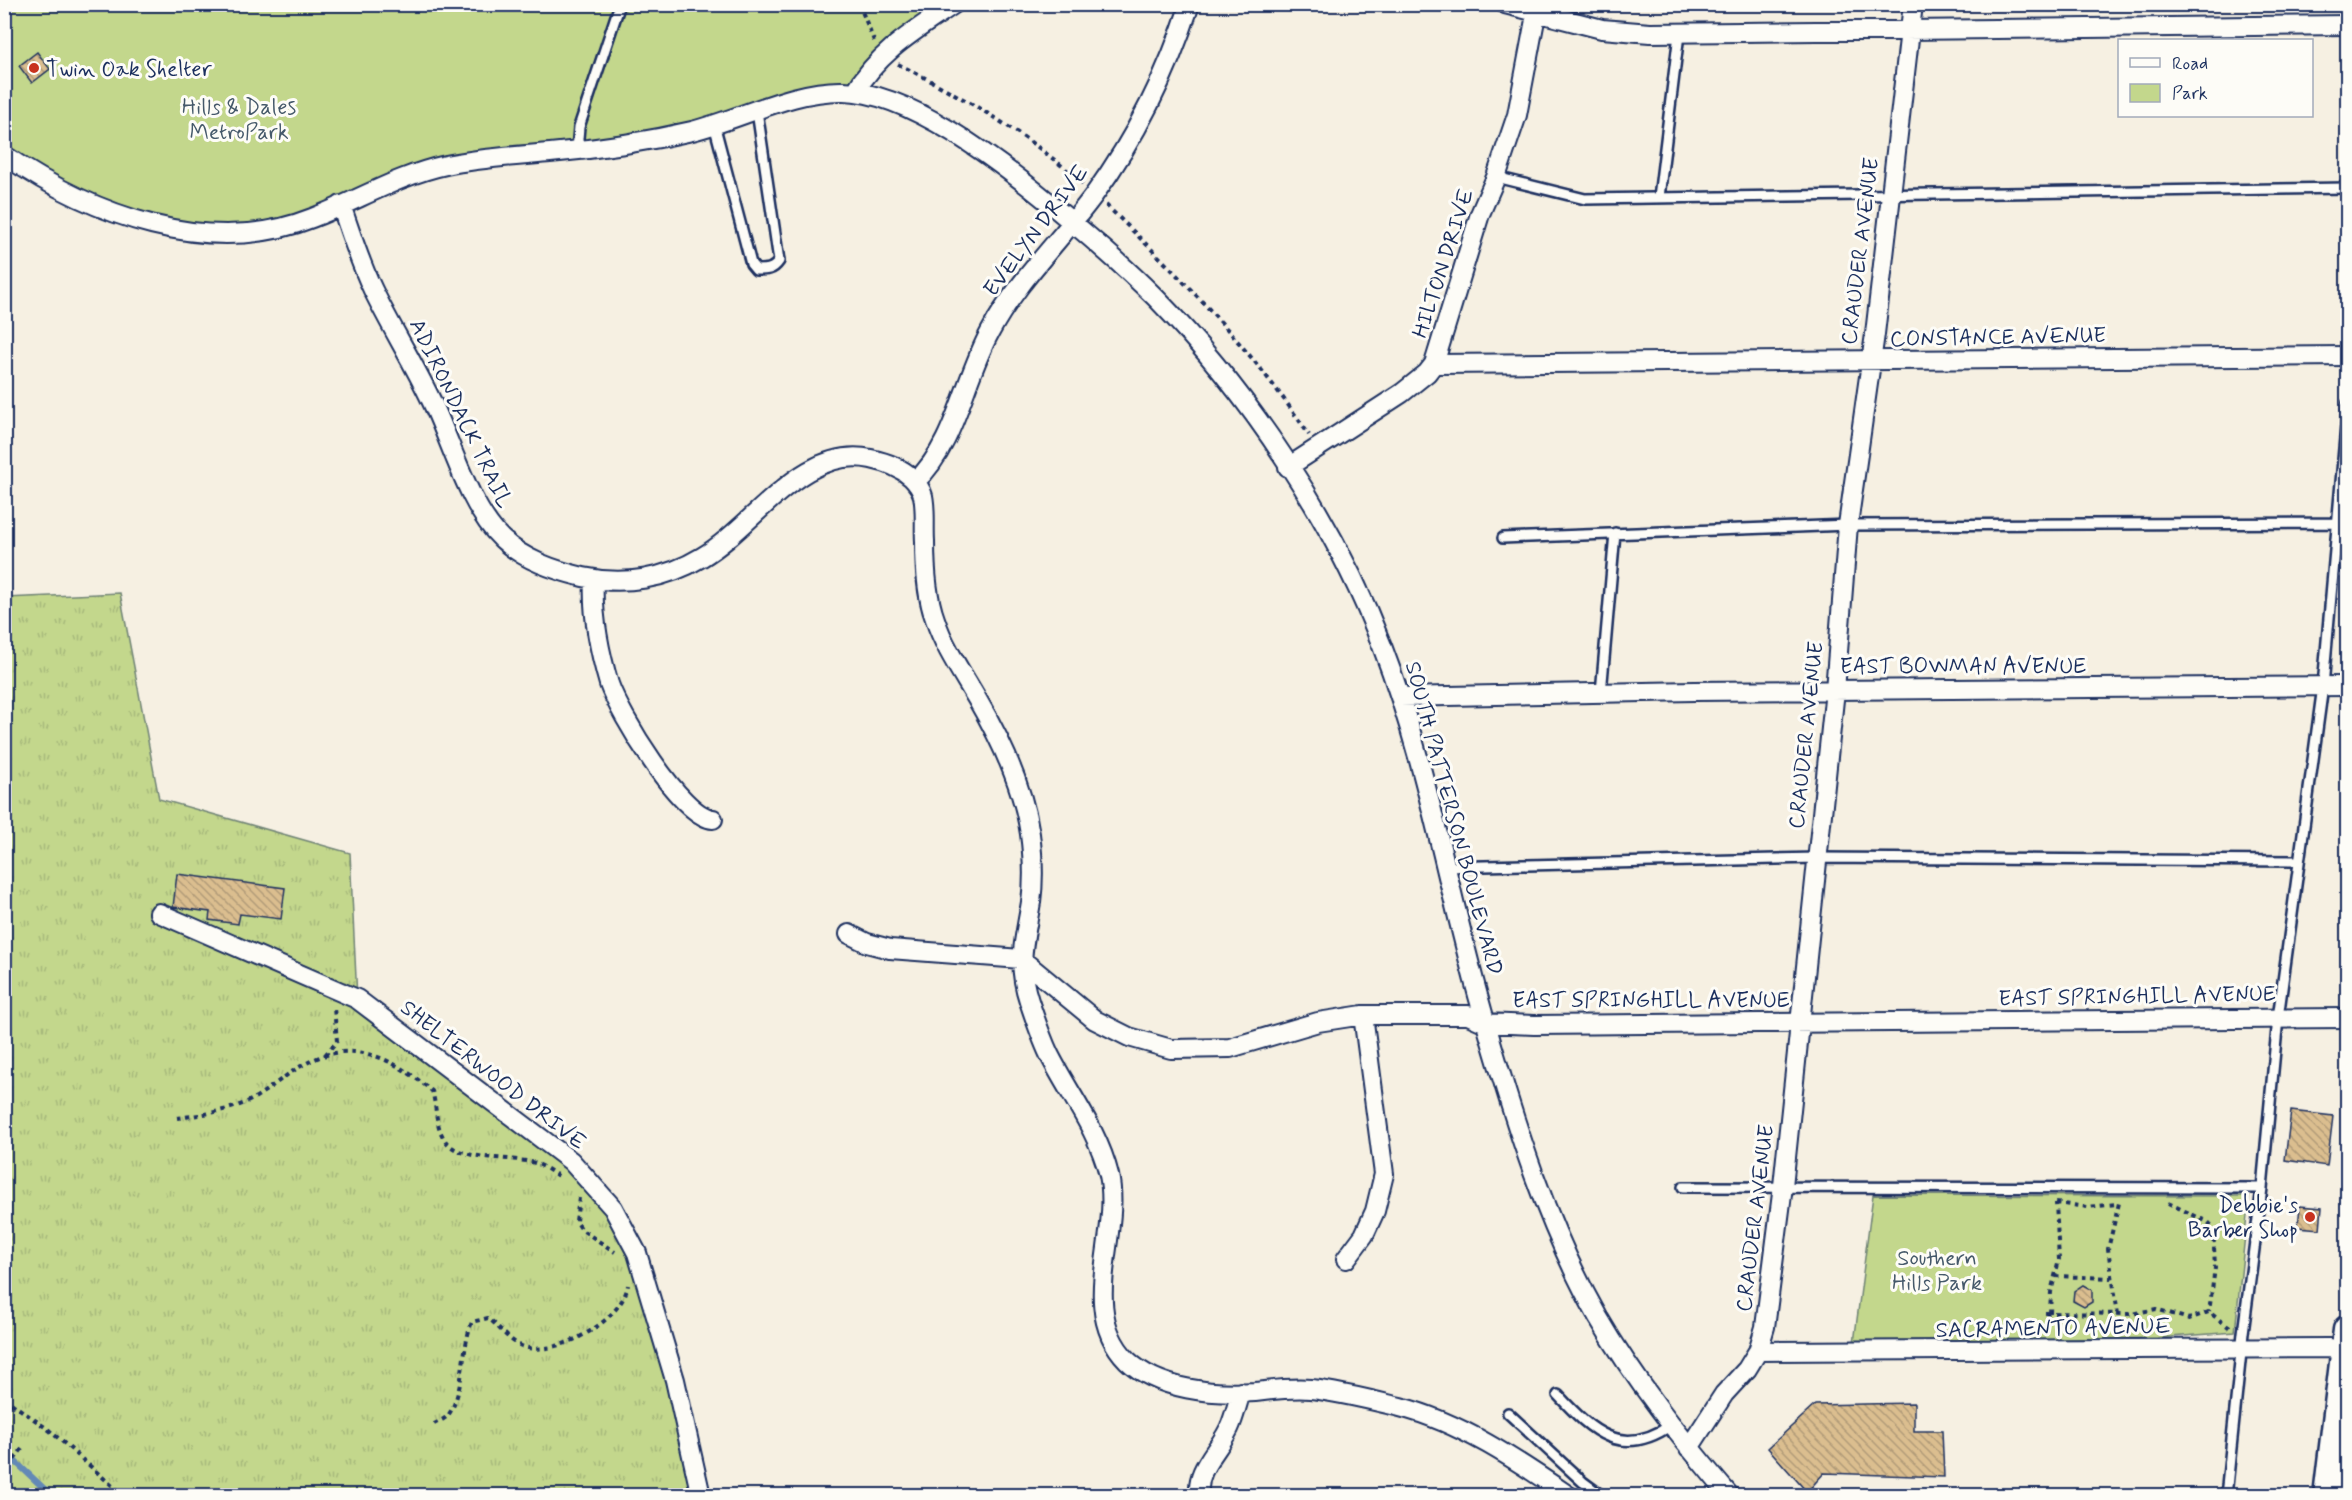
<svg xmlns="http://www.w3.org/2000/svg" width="2352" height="1500" viewBox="0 0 2352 1500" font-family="Mynerve,sans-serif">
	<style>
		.grass { fill: url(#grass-tufts); stroke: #6f8375; stroke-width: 1.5 }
		.green { fill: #c3d78c; stroke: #6f8375; stroke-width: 1.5 }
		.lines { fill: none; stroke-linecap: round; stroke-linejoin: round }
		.stream { stroke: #6489b6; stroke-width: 6 }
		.building { fill: url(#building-back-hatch); stroke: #1b2f5e; stroke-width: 1.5 }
		.service-casing { stroke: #1b2f5e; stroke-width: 14 }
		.minor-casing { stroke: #1b2f5e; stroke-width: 22 }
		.primary-casing { stroke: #1b2f5e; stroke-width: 33 }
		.path { stroke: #1b2f5e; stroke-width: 4; stroke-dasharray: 4.5 4.5; stroke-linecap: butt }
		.service { stroke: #fdfcf7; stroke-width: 9 }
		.minor { stroke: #fdfcf7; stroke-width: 18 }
		.primary { stroke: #fdfcf7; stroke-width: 28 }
		.poi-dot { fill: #c8321e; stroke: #fdfcf7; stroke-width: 2 }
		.labels { text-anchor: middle; stroke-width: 6; stroke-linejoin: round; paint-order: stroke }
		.poi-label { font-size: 22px; fill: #1b2f5e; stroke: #fdfcf7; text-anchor: start }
		.park-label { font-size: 22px; fill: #45596a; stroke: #fdfcf7 }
		.street-label { font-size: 22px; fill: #1b2f5e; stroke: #fdfcf7 }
	</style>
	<defs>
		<pattern id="grass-tufts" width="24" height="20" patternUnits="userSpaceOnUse" patternTransform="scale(1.5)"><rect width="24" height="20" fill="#c3d78c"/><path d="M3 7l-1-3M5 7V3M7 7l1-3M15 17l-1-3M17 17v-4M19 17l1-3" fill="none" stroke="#a7b97b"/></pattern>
		<pattern id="building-back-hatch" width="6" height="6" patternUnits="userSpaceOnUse" patternTransform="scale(1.5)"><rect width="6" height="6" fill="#dbbe8f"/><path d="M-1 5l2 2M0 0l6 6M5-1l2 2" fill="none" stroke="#b19b78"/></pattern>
	</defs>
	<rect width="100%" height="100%" fill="#f6f0e2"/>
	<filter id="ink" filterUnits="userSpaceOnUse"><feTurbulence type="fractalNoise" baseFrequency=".0167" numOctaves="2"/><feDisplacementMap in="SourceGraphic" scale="12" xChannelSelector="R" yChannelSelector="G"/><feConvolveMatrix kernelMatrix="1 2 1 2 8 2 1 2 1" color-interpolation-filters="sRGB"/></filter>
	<g filter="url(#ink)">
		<path class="grass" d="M120 593 159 799 350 853 357 999 533 1130 624 1227 701 1495H5V598Z"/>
		<path class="green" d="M5 5H954L855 92 694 131 466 161 280 229 136 219 5 155Z
			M1873 1195 2249 1196 2235 1332 2157 1338 1854 1343Z"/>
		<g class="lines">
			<path class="stream" d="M4 1451 52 1496"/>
		</g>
		<path class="building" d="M37 52 50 69 32 83 19 66Z
			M177 874 285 888 281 919 240 914 238 924 209 920 210 912 173 907Z
			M2291 1111 2333 1116 2327 1166 2285 1160Z
			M2300 1206 2322 1208 2320 1229 2298 1227Z
			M2083 1285 2092 1290V1302L2084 1307 2073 1301 2074 1291Z
			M1914 1403V1431H1942L1944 1477 1824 1473 1807 1492 1768 1448 1815 1405Z"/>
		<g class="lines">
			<g class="service-casing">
				<path id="service" d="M714 124 751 264 756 270C767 270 773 270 779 261L757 111
					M577 150 579 127 620 4
					M1496 177 1585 199 2348 188
					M1659 197 1679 34
					M1503 538 1848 525 2337 523
					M1601 693 1615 533
					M1445 867 1817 858 2299 861
					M1683 1187 2262 1188
					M1558 1395C1592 1432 1622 1459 1671 1425
					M1508 1413 1583 1482 1602 1496
					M2226 1496 2243 1333 2262 1188 2278 1018 2323 686 2348 403"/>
			</g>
			<g class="minor-casing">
				<path id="minor" d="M1505 4 1602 29 1650 33 2348 25
					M855 92C879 51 916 30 954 4
					M4 155C92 215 209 259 312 218 357 201 399 175 446 165 480 158 515 156 550 153 597 149 645 142 692 131 741 119 792 90 843 91 909 92 998 161 1047 201 1084 232 1121 263 1155 297 1249 393 1334 520 1382 646 1429 768 1449 899 1486 1024 1515 1124 1547 1227 1598 1317 1635 1381 1682 1440 1730 1496
					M341 205C351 234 360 263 373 290 391 327 413 362 431 400 451 441 469 508 502 539 524 560 554 570 583 577 624 586 666 579 702 557 755 526 803 444 871 459 885 462 900 467 911 477 917 483 921 488 923 496 926 510 924 527 925 541 925 566 926 595 935 619 944 647 962 673 977 699 1001 740 1023 786 1030 834 1033 856 1034 880 1031 902 1025 940 1016 962 1029 1001 1035 1019 1041 1037 1049 1054 1069 1094 1098 1130 1109 1175 1122 1234 1077 1309 1127 1360 1158 1390 1214 1395 1255 1392 1274 1390 1292 1387 1311 1389 1340 1392 1371 1400 1400 1407 1460 1422 1518 1461 1569 1496
					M1434 364 2348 356
					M1288 467 1402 393 1427 373 1434 364 1480 214 1496 177 1517 115 1538 4
					M916 481C955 445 964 379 990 332 1017 281 1060 241 1094 195 1136 137 1168 72 1190 4
					M594 580C592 614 599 650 609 684 619 713 681 817 713 819
					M1400 697 1694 691 2348 686
					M159 913 357 999 571 1161 613 1208 637 1253 675 1380 701 1496
					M849 934 867 943 890 949 1021 959 1095 1020 1129 1037 1171 1049 1230 1048 1318 1022 1363 1015H1468L1486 1023 1534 1025 2348 1018
					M1346 1259 1364 1235 1375 1211 1384 1174 1363 1015
					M1758 1351 2329 1348 2348 1352
					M1689 1448 1724 1394 1747 1369 1758 1351 1765 1327 1783 1186 1835 690 1848 525 1875 334 1913 4
					M1200 1496C1193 1470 1223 1447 1231 1424 1235 1414 1238 1402 1241 1392"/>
			</g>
			<g class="primary-casing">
				<path id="primary" d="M2328 1496 2348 1330"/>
			</g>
			<path class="path" d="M859 4 874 41
				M898 64C962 96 1029 135 1083 184
				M1106 205C1180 276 1252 349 1309 435
				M325 1055 337 1041 334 1008
				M177 1118C200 1115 223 1112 245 1103 266 1093 283 1076 303 1065 352 1037 392 1057 432 1091 437 1107 435 1126 445 1140 459 1163 514 1155 538 1164 545 1167 552 1172 558 1176
				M579 1198 576 1221 582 1230 615 1252
				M2056 1203 2088 1207 2116 1204
				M2168 1203 2208 1222 2213 1227 2215 1268 2209 1312
				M2055 1276 2111 1278
				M2045 1313 2132 1314 2156 1309 2189 1319 2209 1312 2230 1328
				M2050 1313 2051 1292 2059 1260 2056 1203
				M2118 1314 2108 1249 2119 1203
				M1993 1333V1324
				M4 1398 49 1430 124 1496
				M434 1424C439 1421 446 1419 449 1414 465 1390 461 1349 472 1322L488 1318C500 1327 509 1342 524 1347 558 1357 622 1321 628 1285
				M9 1467 22 1449"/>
			<use href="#service" class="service"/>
			<use href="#minor" class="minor"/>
			<use href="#primary" class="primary"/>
		</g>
	</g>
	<g class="poi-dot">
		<circle cx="34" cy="68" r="6"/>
		<circle cx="2310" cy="1217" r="6"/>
	</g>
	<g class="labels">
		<g class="poi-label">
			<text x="46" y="76">Twin Oak Shelter</text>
			<text x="2298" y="1212" text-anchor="end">Debbie's<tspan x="2298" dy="25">Barber Shop</tspan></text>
		</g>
		<g class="park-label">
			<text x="239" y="114">Hills &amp; Dales<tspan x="239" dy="25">MetroPark</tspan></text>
			<text x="1937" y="1265">Southern<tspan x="1937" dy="25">Hills Park</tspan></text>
		</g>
		<g class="street-label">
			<text transform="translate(1035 230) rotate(-53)" y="8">EVELYN DRIVE</text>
			<text transform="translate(1859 251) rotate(-83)" y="8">CRAUDER AVENUE</text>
			<text transform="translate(1442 263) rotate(-72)" y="8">HILTON DRIVE</text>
			<text transform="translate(1998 336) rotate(-1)" y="8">CONSTANCE AVENUE</text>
			<text transform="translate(462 413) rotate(64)" y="8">ADIRONDACK TRAIL</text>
			<text x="1963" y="673">EAST BOWMAN AVENUE</text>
			<text transform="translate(1805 735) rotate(-84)" y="8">CRAUDER AVENUE</text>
			<text transform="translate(1455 818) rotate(75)" y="8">SOUTH PATTERSON BOULEVARD</text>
			<text transform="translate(2137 995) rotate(-1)" y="8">EAST SPRINGHILL AVENUE</text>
			<text x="1651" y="1007">EAST SPRINGHILL AVENUE</text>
			<text transform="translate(494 1074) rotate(38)" y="8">SHELTERWOOD DRIVE</text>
			<text transform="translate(1754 1218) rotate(-83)" y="8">CRAUDER AVENUE</text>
			<text transform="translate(2053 1327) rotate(-1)" y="8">SACRAMENTO AVENUE</text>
		</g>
	</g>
	<rect width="2352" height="1500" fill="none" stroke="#fdfcf7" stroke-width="24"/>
	<rect x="12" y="12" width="2328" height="1476" fill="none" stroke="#1b2f5e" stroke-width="2" filter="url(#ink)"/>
	<rect x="2118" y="39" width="195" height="78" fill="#fdfcf7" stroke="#a3aaba" stroke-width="1.5"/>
	<rect x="2130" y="58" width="30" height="9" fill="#fdfcf7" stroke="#a3aaba" stroke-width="1.5"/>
	<text x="2172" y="69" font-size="18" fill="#1b2f5e">Road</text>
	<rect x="2130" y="84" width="30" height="18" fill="#c3d78c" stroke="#a3aaba" stroke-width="1.5"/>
	<text x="2172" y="99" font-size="18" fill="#1b2f5e">Park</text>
</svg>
